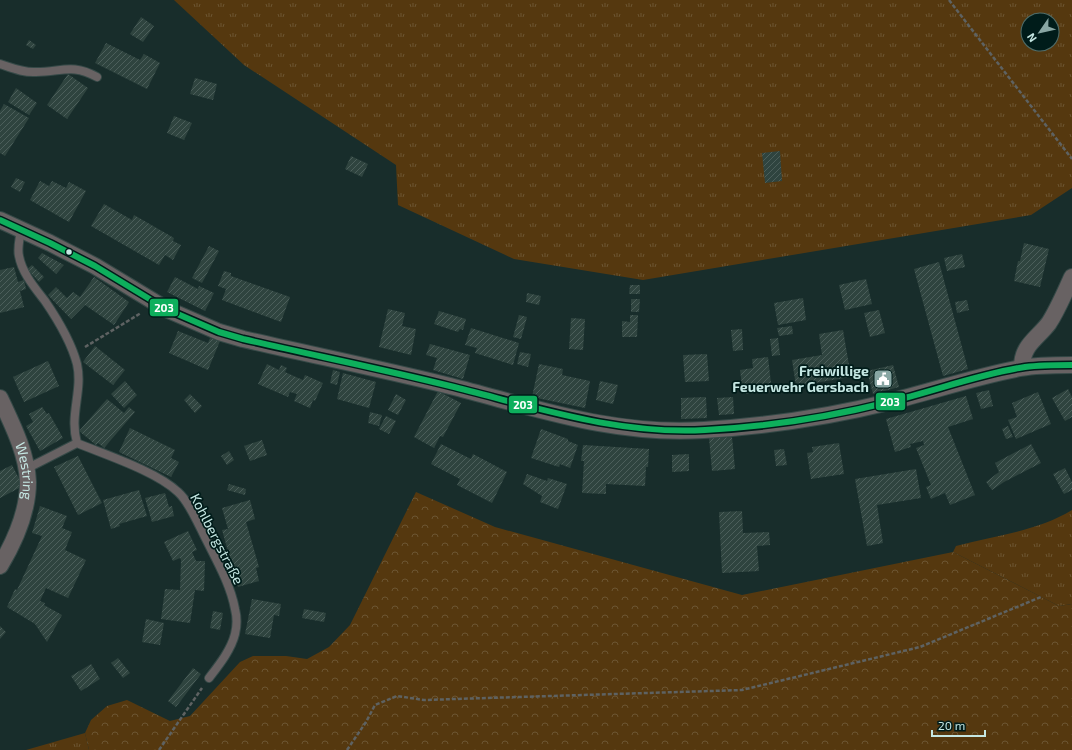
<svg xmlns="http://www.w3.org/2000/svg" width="1072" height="750" viewBox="0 0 1072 750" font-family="'Exo 2',sans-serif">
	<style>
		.grass { fill: url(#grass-tufts); fill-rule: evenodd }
		.forest { fill: url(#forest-crowns) }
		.building { fill: url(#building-hatch) }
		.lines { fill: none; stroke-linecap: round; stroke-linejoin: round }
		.lane-casing { stroke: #354947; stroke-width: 10 }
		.street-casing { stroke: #354947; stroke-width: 18 }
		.path { stroke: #5e6262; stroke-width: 2.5; stroke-dasharray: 4 2; stroke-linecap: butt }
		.lane { stroke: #686263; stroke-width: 8 }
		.street { stroke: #686263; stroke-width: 16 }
		.bus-1-casing { stroke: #001c1a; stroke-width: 9 }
		.bus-1 { stroke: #0daf5c; stroke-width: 6 }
		.bus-dot { fill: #c5e7e3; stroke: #001c1a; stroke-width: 1.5 }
		.labels { text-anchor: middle; stroke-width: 3.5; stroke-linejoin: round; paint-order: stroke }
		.poi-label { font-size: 14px; font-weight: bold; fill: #c5e7e3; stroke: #001c1a; text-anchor: end }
		.street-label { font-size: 14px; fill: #c5e7e3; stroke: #001c1a }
		.line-badge { stroke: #001c1a; stroke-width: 1.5 }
		.badge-label { font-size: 11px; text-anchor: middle; font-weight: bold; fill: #fff }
	</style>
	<defs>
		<pattern id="grass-tufts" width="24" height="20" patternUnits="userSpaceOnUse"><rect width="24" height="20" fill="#55380f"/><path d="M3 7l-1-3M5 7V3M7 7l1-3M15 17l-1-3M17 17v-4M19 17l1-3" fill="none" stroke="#6c5532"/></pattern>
		<pattern id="forest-crowns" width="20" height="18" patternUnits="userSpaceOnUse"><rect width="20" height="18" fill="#55380f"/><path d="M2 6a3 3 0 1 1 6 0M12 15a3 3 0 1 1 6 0" fill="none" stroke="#6c5532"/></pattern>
		<pattern id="building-hatch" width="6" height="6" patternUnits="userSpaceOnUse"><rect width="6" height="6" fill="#2f443f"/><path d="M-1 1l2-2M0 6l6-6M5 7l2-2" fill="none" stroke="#4c5f5b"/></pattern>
	</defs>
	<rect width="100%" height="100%" fill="#182d2b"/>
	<path class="grass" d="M174 0H1072V188L1031 215 643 280 514 259 398 205 396 165 244 65ZM1028 20H1052V44H1028Z
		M1072 510V604L1059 606 953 552 956 546C994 536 1038 531 1072 510Z
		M85 733 89 750H26Z"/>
	<path class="forest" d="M416 492 495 527 742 595 953 552 1059 606 1072 604V750H89L85 733 91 720 107 706 127 700 170 721 190 716 240 662 253 656H286L307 659 329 647 350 625Z"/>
	<path class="building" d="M141 17 154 26 143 42 130 34Z
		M29 40 36 45 33 49 26 45Z
		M106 43 140 60 144 54 160 63 147 89 95 63Z
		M68 74 88 88 67 119 47 105Z
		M195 78 217 84 213 100 190 94Z
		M16 88 37 103 29 115 8 102Z
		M4 104 29 118 5 156 0 153V111Z
		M174 116 192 123 184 140 167 133Z
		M780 151 782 181 765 183 762 153Z
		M351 156 368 164 362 177 345 169Z
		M16 178 25 182 20 192 11 187Z
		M40 181 49 186 52 181 66 188 69 182 86 191 69 222 30 200Z
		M104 204 132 220 134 215 174 238 173 241 181 245 173 260 165 255 159 265 91 226Z
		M1024 243 1049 249 1040 287 1014 281 1018 261H1020Z
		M209 246 219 251 202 283 192 278Z
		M42 253 64 265 56 274 38 258Z
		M962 254 965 267 947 271 944 258Z
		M939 262 968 369 943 376 914 269Z
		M32 265 44 277 39 282 27 269Z
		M14 267 18 282 24 280 26 289 20 291 24 307 0 313V270Z
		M224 271 231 273V276L290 297 281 322 222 300 226 289 218 286Z
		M94 277 129 302 114 325 85 305 71 319 48 295 56 287 67 298 73 292 80 297Z
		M175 277 198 289 199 286 214 293 205 311 167 292Z
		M866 279 872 304 845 310 839 285Z
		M630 285H640V294H629Z
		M527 293 541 296 539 305 526 302Z
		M803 298 806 320 778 325 774 303Z
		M631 299H640L639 312H631Z
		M967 300 969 310 957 313 955 302Z
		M388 309 405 313 402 326 416 329 411 355 379 347Z
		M879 310 885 333 870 337 864 313Z
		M439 311 466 319 463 330 460 329 458 332 434 324Z
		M519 315 527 317 521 339 513 337Z
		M630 315H638L637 337H622V321L630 322Z
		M571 318 585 319 583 350 569 349Z
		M792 326 793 334 779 336 777 328Z
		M471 328 519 343 513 365 475 353 477 348 465 345Z
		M742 329 743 350 733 351 731 330Z
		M843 330 851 377 796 386 792 360 822 355 819 334Z
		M178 331 208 343 210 338 220 341 208 370 169 353Z
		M778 338 780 355 772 356 770 339Z
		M430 344 470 355 463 379 433 370 437 358 426 355Z
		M95 346 125 370 113 385 83 362Z
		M520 352 531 354 528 367 517 364Z
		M707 354 709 381 685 382 683 355Z
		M768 357 772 392 743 394 740 370 753 368 752 359Z
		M48 361 59 386 24 402 13 377Z
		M267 364 279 370 281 365 287 368 285 372 296 377 303 380 305 375 323 383 315 401 313 400 310 408 294 401 297 394 290 392 288 397 258 384Z
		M539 364 563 369 562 375 590 381 585 408 532 397Z
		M893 365 899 387 873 394 867 371Z
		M333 370 340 372 337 385 330 383Z
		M343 373 376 382 369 408 337 399Z
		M125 381 137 395 124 408 111 394Z
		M600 381 618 385 613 404 596 400Z
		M1068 389 1072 397V417L1065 421 1052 398Z
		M989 390 993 406 981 409 976 393Z
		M438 391 461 403 443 437 440 436 434 448 414 437Z
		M1038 392 1051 424 1016 439 1008 420 1017 417 1012 403Z
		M190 394 202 406 195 413 184 400Z
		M396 394 406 400 398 415 388 410Z
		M966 396 973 419 948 427 975 495 950 505 945 493 931 499 926 487 931 485 916 448 924 445 923 441 910 444 911 447 895 452 886 419Z
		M706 397 707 418 681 419V398Z
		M733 397 734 414 719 415 717 398Z
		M107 399 124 413 129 407 135 412 104 448 98 443 96 445 79 431Z
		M42 407 47 414 49 413 63 438 40 451 26 426 33 422 29 414Z
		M370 412 382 415 379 426 368 423Z
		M386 416 396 421 389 434 379 429Z
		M1008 426 1013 437 1006 439 1002 429Z
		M130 428 175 450 171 458 179 462 171 477 119 452Z
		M541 429 568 439V441L578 445 570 468 560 464 559 467 531 458Z
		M732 437 735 469 712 471 709 438Z
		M262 440 267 455 250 461 244 446Z
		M839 443 844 474 811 479 807 453 813 452 812 447Z
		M441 444 471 459 473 454 507 472 492 503 457 485 460 479 431 464Z
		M1031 444 1041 463 1004 482 992 490 986 482 999 472 995 463Z
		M583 445 649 449 648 467H646L645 486 606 484V494L582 493 584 461H581Z
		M784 449 787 465 776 466 774 450Z
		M229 451 234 460 227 465 221 456Z
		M689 454V471L672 472V455Z
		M78 456 102 503 78 515 54 467Z
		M12 465 23 486 0 498V471Z
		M1065 468 1072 482V490L1064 494 1053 474Z
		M916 469 921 498 877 505 883 543 867 546 855 479Z
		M527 474 547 481 548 478 567 484 558 509 540 502 542 496 523 484Z
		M229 484 246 489 245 495 227 490Z
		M139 490 147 516 119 524 120 526 111 529 103 500Z
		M165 493 169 507 172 506 174 516 152 522 145 498Z
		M250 500 255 519 246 522 259 567 256 568 259 581 238 587 222 530 228 529 222 508Z
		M40 506 67 516 62 528 72 532 65 550 86 560 68 598 46 588 40 601 45 603 44 605 62 615 47 642 35 624 7 607 15 589 17 590 42 536 32 533Z
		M742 511 743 533 769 532 770 545 757 546 759 571 722 573 719 512Z
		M188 531 197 550 192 552 196 561H205L204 591 195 590 190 623 161 619 165 589 180 590 181 560 180 558 173 561 164 542Z
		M252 599 281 604 279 616 274 615 270 638 245 634Z
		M304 609 326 613 324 622 302 618Z
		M213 611 223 613 220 630 210 628Z
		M146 619 164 623 160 645 142 642Z
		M0 626 6 632 0 639Z
		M118 658 130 673 123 678 111 663Z
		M91 664 100 679 81 691 71 676Z
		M193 668 201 674 176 707 168 701Z"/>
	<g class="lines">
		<g class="lane-casing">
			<path id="lane" d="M0 64C12 68 24 73 36 72 62 72 72 63 97 77
				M21 229C20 238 17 248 19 256 22 273 35 288 45 301 58 320 71 341 77 364 83 391 69 415 77 443
				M26 469 77 443C106 455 156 471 178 492 189 502 195 518 202 531 214 556 230 582 235 609 237 617 237 626 235 634 231 650 219 665 209 678"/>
		</g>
		<g class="street-casing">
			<g id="street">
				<path d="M0 220 50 243 95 266 166 309 219 332 243 339C312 355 381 369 450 386 537 408 613 436 704 430 767 426 829 417 889 402 933 391 977 376 1021 368 1037 365 1055 365 1072 365"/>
				<path d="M1022 367C1022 345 1037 339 1049 323 1058 309 1065 292 1072 277"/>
				<path id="s1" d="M0 398C12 424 27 453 28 482 28 512 15 541 0 566"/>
			</g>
		</g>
		<path class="path" d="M949 0 1072 159
			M85 347 141 313
			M159 750 202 688
			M347 750 366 722 375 705 397 696 424 700 742 690 920 647 1041 597"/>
		<use href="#lane" class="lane"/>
		<use href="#street" class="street"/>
		<g class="bus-1-casing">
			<path id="bus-1" d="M0 220 50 243 95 266 166 309 219 332 243 339C312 355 382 369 450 386 535 407 617 435 705 430 767 427 829 417 889 402 935 391 979 374 1025 367 1041 365 1056 365 1072 365"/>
		</g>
		<use href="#bus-1" class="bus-1"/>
	</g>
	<defs>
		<g id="civic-square" transform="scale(1)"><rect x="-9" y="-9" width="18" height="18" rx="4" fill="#88a6a3" stroke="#001c1a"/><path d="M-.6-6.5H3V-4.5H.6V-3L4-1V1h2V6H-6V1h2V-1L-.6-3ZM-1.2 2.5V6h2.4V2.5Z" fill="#fff"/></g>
	</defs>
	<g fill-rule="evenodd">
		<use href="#civic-square" x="883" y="379"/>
	</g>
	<circle class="bus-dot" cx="69" cy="252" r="3.5"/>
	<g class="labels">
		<g class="poi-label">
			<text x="869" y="376">Freiwillige<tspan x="869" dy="16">Feuerwehr Gersbach</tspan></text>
		</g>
		<g class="street-label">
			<text dy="5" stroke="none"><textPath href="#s1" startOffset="78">Westring</textPath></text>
			<text transform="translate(217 539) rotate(63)" y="5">Kohlbergstraße</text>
		</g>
	</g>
	<g class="line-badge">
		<rect x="149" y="298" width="30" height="19" rx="4" fill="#0daf5c"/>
		<rect x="875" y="392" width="31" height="19" rx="4" fill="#0daf5c"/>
		<rect x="508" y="395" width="30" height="19" rx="4" fill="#0daf5c"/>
	</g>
	<g class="badge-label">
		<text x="164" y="312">203</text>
		<text x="890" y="406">203</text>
		<text x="523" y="409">203</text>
	</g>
	<g transform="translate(1040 32) rotate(236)"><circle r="19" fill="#001c1a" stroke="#4f6d6a"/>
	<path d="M0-3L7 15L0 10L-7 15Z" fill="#88a6a3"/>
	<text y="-6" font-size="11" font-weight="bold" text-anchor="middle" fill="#c5e7e3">N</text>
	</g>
	<path d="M932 730v6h53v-6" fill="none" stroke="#c5e7e3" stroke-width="2"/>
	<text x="938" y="730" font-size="12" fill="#c5e7e3" stroke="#001c1a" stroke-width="3" paint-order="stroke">20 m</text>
</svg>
